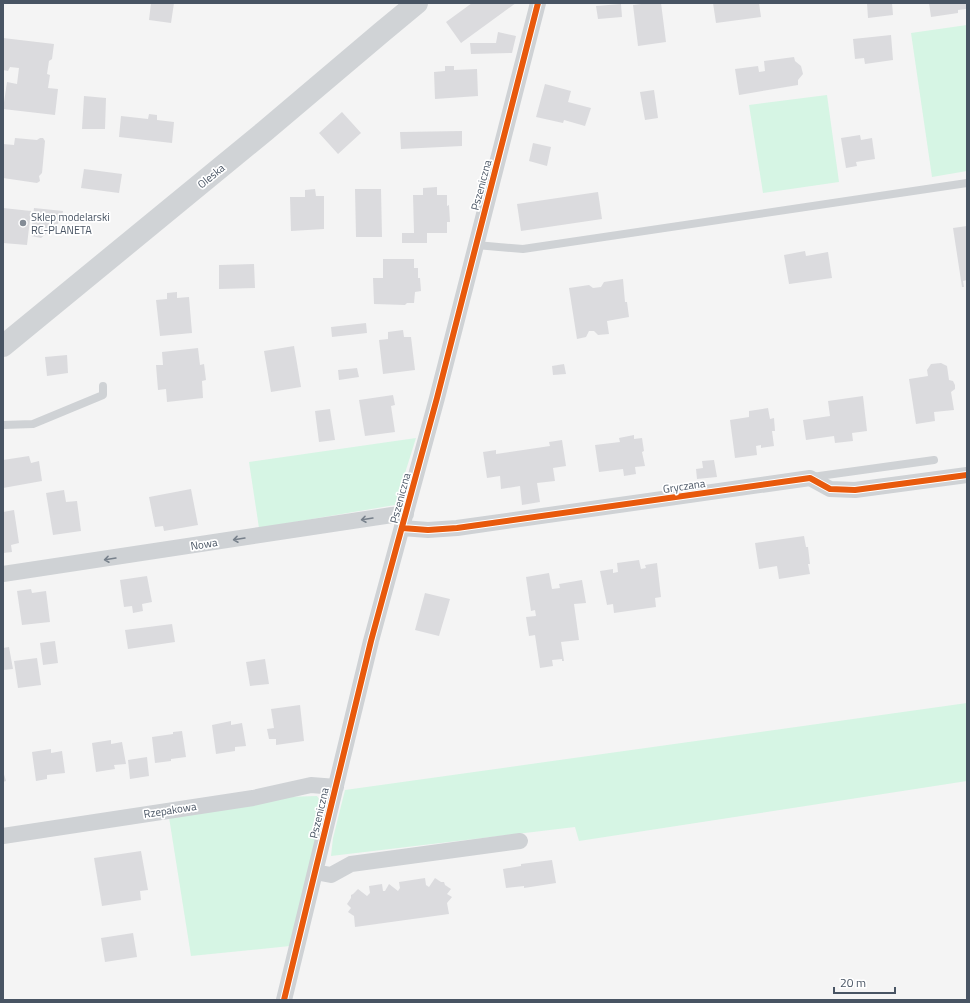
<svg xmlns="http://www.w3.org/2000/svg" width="970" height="1003" viewBox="0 0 970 1003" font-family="'Titillium Web',sans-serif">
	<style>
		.green { fill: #d6f5e4 }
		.building { fill: #dbdbde }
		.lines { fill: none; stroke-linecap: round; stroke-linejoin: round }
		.lane { stroke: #cfd2d5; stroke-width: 8 }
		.street { stroke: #cfd2d5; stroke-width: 16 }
		.secondary { stroke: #d0d3d6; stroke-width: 22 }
		.cycleway-casing { stroke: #fff; stroke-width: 8 }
		.cycleway { stroke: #e8590c; stroke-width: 6 }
		.oneway { stroke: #77808b }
		.poi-dot { fill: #848c96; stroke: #fff; stroke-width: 1.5 }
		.labels { text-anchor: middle; stroke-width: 3.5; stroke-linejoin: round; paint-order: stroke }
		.street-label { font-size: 11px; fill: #485463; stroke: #fff }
		.poi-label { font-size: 11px; fill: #485463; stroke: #fff; text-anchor: start }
	</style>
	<rect width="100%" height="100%" fill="#f4f4f4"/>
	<path class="green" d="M967 25V171L932 177 911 33Z
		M827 95 839 182 763 193 749 105Z
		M416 438 395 505 259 528 249 462Z
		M967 703V781L579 841 575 827 331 856 333 838 345 790Z
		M317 796 324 806 290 946 191 956 168 811 253 798Z"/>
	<path class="building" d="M151 3H174L171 23 149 20Z
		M472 3H516L461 43 446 22Z
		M649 3H661L666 42 638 46 633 5Z
		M713 3H759L761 17 716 23Z
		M867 3H892L893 15 868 18Z
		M929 3H966V9L958 10V13L931 17Z
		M621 4 622 17 598 19 596 6Z
		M498 32 516 36 512 53 471 54 470 43H496Z
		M891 35 893 60 865 64 864 58 855 59 853 39Z
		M3 38 54 44 52 59 49 61 47 74 50 75 48 88 58 89 55 115 3 109 7 82 17 84 19 68 10 67 8 71 3 70Z
		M794 57 795 61 801 66 803 74 798 80V85L739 95 735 69 758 66 759 72 765 71 764 61Z
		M445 66H454V70L477 69 478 96 435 99 434 72 445 71Z
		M545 84 571 91 568 102 591 108 585 126 564 120 563 123 536 117Z
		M654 90 658 118 645 120 640 92Z
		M84 96 106 98 105 129H82Z
		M342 112 361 133 338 154 319 133Z
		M149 114 157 115V120L174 122 172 143 119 137 121 116 148 119Z
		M462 131V146L401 149 400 132Z
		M860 135 861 140 872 138 875 159 856 162 857 166 846 168 841 138Z
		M15 138 37 140 40 138H43L45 141 42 173 39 176 40 181 37 183 3 178V144L14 145Z
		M533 143 551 147 547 166 529 161Z
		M84 169 122 174 119 193 81 188Z
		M437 187V195H447V206L449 205 450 222H447V233H427V243H402V233H414L413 195H423V188Z
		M315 189 316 196H324V229L291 231 290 197H305V190Z
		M355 189H381L382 237H356Z
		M598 192 602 219 521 231 517 204Z
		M3 208 31 211 27 245 3 243Z
		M34 208 63 211 61 221 41 238 31 236Z
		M967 226V280L963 281 964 287H962L953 228Z
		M805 251 806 256 828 252 832 278 789 284 784 255Z
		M383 259H414V268H418V278H420L421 291 415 292 414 303H407L405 305 374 304 373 278H383Z
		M254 264 255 288 219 289V265Z
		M623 279 625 302H627L629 317 607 321 609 334 598 335 594 331H589L586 337 577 339 569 288 589 285 593 288 601 287 604 282Z
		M177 292V298L189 297 192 333 160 336 156 300 167 299V293Z
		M366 323 367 333 332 337 331 327Z
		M403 330 404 337H411L415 370 383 374 379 340 388 339V332Z
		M294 346 301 387 271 392 264 351Z
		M198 348 200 365 204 364 206 380 202 381 203 398 167 402 166 389 158 390 156 365H163L162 352Z
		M67 355 68 373 47 376 45 357Z
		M941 363 947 366 949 380 953 381 955 385V389L951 392 954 410 934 412 935 421 916 424 909 379 928 376 927 370 931 364Z
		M564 364 566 374 553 375 552 366Z
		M357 368 359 377 339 380 338 370Z
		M393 395 395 405 391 406 395 432 365 436 359 400Z
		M863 396 867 431 852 433 853 441 835 443 834 436 806 440 803 420 830 416 828 401Z
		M768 408 770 419 774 418 775 431H772L774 446 761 448V445L756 446 757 455 735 458 730 420 749 417V411Z
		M330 409 335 440 319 442 315 411Z
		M634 435V439L642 438 644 451 642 452 645 466 635 467 636 474 624 476 623 469 599 472 595 445 620 442 619 438Z
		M562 440 566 466 553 468 555 481 537 483 540 502 522 505 520 486 501 489 500 476 487 478 483 452 496 450V454L550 446 549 442Z
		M29 456 31 463 39 461 42 481 3 488V460Z
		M714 460 717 477 697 479 696 469 703 468 702 461Z
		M191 489 198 525 164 531 163 526 155 527 149 497Z
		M64 490 66 502 77 501 81 531 53 535 46 493Z
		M14 510 19 543 11 545 12 552 3 553V512Z
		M804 536 806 547H808L810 564H808L810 574 779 579 777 566 759 569 755 543Z
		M639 560 641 569 646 568 645 565 657 563 661 597 655 598 656 607 614 613 613 604 607 605 600 571 613 569V573L618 572 617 563Z
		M549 573 552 589 560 588 559 584 582 580 586 603 574 604 579 640 561 642 564 661H562V659L552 660 553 666 540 668 535 635 529 636 526 617 536 616 535 610 531 611 526 577Z
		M147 576 152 602 142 604 143 611 133 613 132 606 124 607 120 580Z
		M31 589 32 593 46 591 50 622 22 625 17 591Z
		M425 593 450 599 439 636 415 630Z
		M172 624 175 642 128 649 125 630Z
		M55 641 58 663 43 665 40 643Z
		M9 647 13 669 3 670V648Z
		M37 658 41 685 18 688 14 661Z
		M265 659 269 684 250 686 246 662Z
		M300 705 304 741 276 745V739H269L267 729 274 728 271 709Z
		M231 721V725L242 723 246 746 235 747V751L216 754 212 725Z
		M182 731 186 757 171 759V761L155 763 152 737 173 734V732Z
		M111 740V744L122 742 126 764 114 765 115 769 96 772 92 743Z
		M51 749V753L62 751 65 773 47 775V779L36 781 32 752Z
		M147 757 149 776 130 779 128 760Z
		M3 771 6 781 3 782Z
		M141 851 148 890 140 891 141 900 102 906 94 858Z
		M552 860 556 883 524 888V886L506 888 503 869 521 866V864Z
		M425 878 426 885 429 887 435 878 441 882H444L445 885 451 889 447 894 452 897 447 903 449 914 355 927 354 916 348 912 351 908 347 904 351 898V895L353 894 358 889 367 896 370 893 369 886 382 884 383 891H385L389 884 398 891 400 888 399 882Z
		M133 933 137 957 105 962 101 938Z"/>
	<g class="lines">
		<path class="lane" d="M476 245 523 249 967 183
			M3 425 33 424 103 395V386
			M812 477 934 460"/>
		<path class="street" d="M402 528 428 530 457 528 810 478 830 489 855 490 967 475
			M3 574 392 515 406 514
			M3 836 253 798 311 785 336 787
			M315 872 331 875 351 864 520 841
			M284 1000 371 641 437 398 538 3"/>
		<path class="secondary" d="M3 346 265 131 382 32 417 3"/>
		<g class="cycleway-casing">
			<path id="cycleway" d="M402 528 428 530 457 528 810 478 830 489 855 490 967 475
				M284 1000 371 641 437 398 538 3"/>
		</g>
		<use href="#cycleway" class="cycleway"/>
	</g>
	<defs><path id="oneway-shaft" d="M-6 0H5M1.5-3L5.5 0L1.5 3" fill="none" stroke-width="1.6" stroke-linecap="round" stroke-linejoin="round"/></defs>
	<g class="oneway">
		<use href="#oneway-shaft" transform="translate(367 519) rotate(171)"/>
		<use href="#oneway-shaft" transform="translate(239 539) rotate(171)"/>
		<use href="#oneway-shaft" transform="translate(110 559) rotate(171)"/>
	</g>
	<circle class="poi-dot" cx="23" cy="223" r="4"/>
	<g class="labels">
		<g class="street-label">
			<text transform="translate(211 176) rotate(-39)" y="4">Oleska</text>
			<text transform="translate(481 185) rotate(-75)" y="4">Pszeniczna</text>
			<text transform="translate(684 486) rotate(-8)" y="4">Gryczana</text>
			<text transform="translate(400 498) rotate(-75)" y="4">Pszeniczna</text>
			<text transform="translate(204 544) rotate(-9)" y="4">Nowa</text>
			<text transform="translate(170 810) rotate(-9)" y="4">Rzepakowa</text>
			<text transform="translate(319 813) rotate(-77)" y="4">Pszeniczna</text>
		</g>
		<g class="poi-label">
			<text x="31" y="221">Sklep modelarski<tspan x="31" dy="13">RC-PLANETA</tspan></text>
		</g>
	</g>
	<rect width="970" height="1003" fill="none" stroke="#485463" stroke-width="8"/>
	<path d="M834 987v6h61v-6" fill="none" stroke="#485463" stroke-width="2"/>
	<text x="840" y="987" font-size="12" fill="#485463" stroke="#ffffff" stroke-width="3" paint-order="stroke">20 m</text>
</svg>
